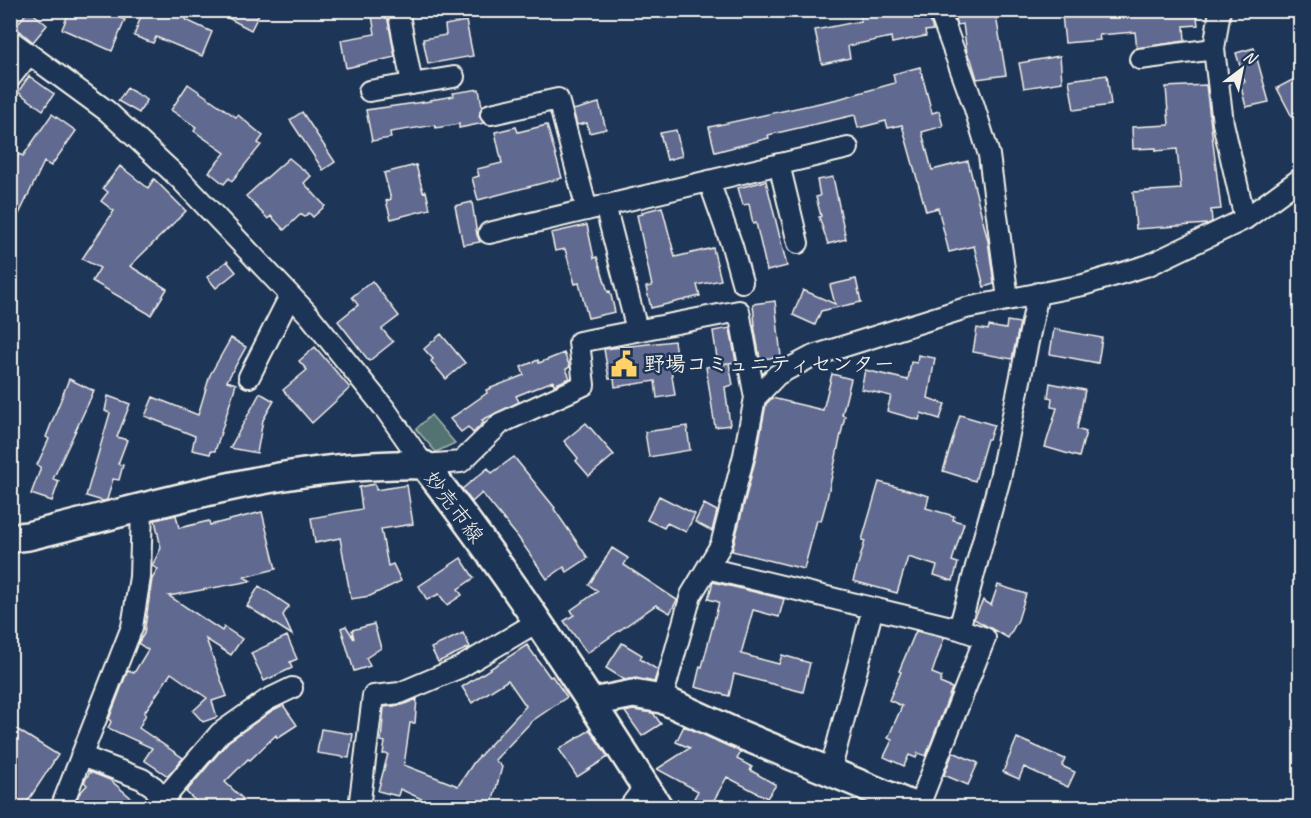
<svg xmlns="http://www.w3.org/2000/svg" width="1311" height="818" viewBox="0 0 1311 818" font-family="Caveat,'Klee One',sans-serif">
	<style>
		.green { fill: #527372; stroke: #a3b2ad; stroke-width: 1.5 }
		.building { fill: #606990; stroke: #f4f1e8; stroke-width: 1.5 }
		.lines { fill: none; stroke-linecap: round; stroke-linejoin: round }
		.street-casing { stroke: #f4f1e8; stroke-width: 24 }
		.secondary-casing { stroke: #f4f1e8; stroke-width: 32 }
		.street { stroke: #1d3557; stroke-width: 20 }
		.secondary { stroke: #1d3557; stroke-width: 27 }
		.labels { text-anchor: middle; stroke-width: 5; stroke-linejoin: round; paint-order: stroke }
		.poi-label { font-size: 21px; font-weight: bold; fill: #f4f1e8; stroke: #1d3557; text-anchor: start }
		.street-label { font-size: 21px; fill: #f4f1e8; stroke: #1d3557 }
	</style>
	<rect width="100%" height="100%" fill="#1d3557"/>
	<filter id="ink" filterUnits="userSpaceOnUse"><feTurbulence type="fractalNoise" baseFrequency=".0167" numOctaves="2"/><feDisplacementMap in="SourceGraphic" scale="12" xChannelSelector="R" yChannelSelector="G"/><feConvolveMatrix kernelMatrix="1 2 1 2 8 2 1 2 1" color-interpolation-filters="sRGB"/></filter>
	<g filter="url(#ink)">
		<path class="green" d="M431 415 455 443 436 452 416 429Z"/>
		<path class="building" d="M29 10 47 25 33 42 15 27Z
			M70 10H103L125 20 112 51 62 29Z
			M143 10H174L188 16 186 20 212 32 202 56 156 37 153 43 134 36Z
			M213 10H261L251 30Z
			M371 10H386L395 57 346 68 341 40 375 34Z
			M881 10H927L933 30 925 31 926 36 892 43 891 37 848 46 850 58 822 64 815 30 861 21 860 15Z
			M952 10H995L1006 75 977 79 971 59H970L967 53 963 24 957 25Z
			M1116 10H1196L1198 25 1184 26 1185 41 1137 48 1135 32 1099 35 1100 40 1065 43 1062 15Z
			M466 21 473 56 428 64 423 39 446 35 445 25Z
			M1254 48 1269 102 1246 107 1240 83 1245 82 1236 53Z
			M1060 56 1062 82 1024 88 1019 63Z
			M920 67 932 113 939 111 943 126 922 132 932 170 968 161 988 241 994 284 984 287 974 246 949 252 938 208 926 211 902 125 888 128 886 121 858 128 855 115 768 135 769 138 715 152 709 127 838 99 895 83 893 74Z
			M1107 75 1111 105 1074 110 1069 80Z
			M29 76 54 94 43 110 18 92Z
			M1300 76V132L1277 88Z
			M188 84 236 117 238 115 263 136 258 143 261 145 232 181 229 178 224 184 209 172 225 153 194 131 196 127 171 110Z
			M1206 85 1221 209 1211 210 1212 222 1208 224 1136 229 1133 192 1181 189 1177 149 1156 151V148L1133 149 1132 127 1169 125 1166 87Z
			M127 88 147 100 139 113 118 101Z
			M479 89 482 107 479 116 484 123 459 128V124L436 128 435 125 390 132 391 138 372 141 366 110 431 101 430 100 454 96 453 93Z
			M599 103 606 129 589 133 587 123 577 125 573 110Z
			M302 112 335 162 323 170 290 120Z
			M52 114 76 131 51 166 44 162 10 233V190L16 178 10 175V171L19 154 23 156Z
			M547 125 562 178 478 200 472 178 479 176 477 169 502 163 495 132 516 127 518 132Z
			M676 130 682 156 667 160 660 133Z
			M289 158 311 176 304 183 325 206 313 217 309 213 304 217 301 214 284 230 271 216 268 219 246 196Z
			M416 165 423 192 426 191 430 209 391 219 386 201 391 199 384 173Z
			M120 166 148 188 154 179 186 211 130 266 167 289 151 315 92 281 100 268 82 259 114 211 101 201 108 192 103 188Z
			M833 177 846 239 828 244 819 217 821 216 816 197 820 196 817 180Z
			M766 181 787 266 767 271 756 223 753 224 749 204 743 205 738 188Z
			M472 202 477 235 480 242 463 245 455 206Z
			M662 207 675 257 713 248 721 280 697 285 700 296 651 308 646 287 652 286 637 215 643 214 642 212Z
			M587 225 594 258 597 257 608 292 610 291 615 312 588 318 579 283 575 284 565 249 555 251 551 233Z
			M227 261 236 272 216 288 207 277Z
			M856 279 861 302 821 311 815 325 793 315 803 290 835 304 830 285Z
			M372 281 399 316 382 329 393 342 369 361 338 321 358 305 352 297Z
			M775 301 781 357 760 359 754 325H755L753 304Z
			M1007 321 1020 323 1012 359 973 352 977 328 988 330 989 326 1006 329Z
			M730 328 736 362 729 363 733 385 725 387 730 425 715 427 706 367 728 363 718 365 713 331Z
			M1054 329 1102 338 1098 363 1050 354Z
			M441 334 465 363 446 379 431 361 433 359 424 349Z
			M231 338 246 347 227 381 236 384 217 445 215 451H211L210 454 192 450 195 436 145 416 153 397 198 415 210 375Z
			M674 341 677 361 670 363 675 395 657 398 655 381 615 387 614 378 609 379 604 349Z
			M315 347 350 388 312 423 283 390 307 370 299 361Z
			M564 353 570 367 566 369 570 378 554 385 553 381 516 396 519 402 482 420 484 422 473 433 468 427 461 432 450 419 487 393 486 390 524 375 521 367 538 360 539 363Z
			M918 355 935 358 928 398 945 404 940 419 921 413 919 420 887 411 891 396 861 389 865 370 908 380 911 362 917 363Z
			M832 374 851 379 842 415 845 416 826 503 821 521 817 520 804 569 732 551 756 457 766 404 772 398 823 410Z
			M69 379 94 391 53 479 59 481 52 501 31 494 40 470V467L37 465 49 439 46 437Z
			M1050 383 1085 390 1077 429 1086 432 1079 457 1045 447 1057 408 1051 407 1052 398 1048 397Z
			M260 393 274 401 263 420 257 453 230 448Z
			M108 396 130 404 117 437 127 440 118 464 123 465 119 480 113 479 107 500 103 501 86 496 110 413 105 411Z
			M960 415 994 425 989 439H987L975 481 943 471Z
			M586 423 614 455 589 476 576 461 578 458 564 441Z
			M687 426 690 450 649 457 645 432Z
			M514 457 555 508 554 509 588 558 567 572 564 567 547 579 518 537 482 493 472 502 462 489 488 468 492 473Z
			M879 482 929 496 926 508 954 516 953 520 964 523 952 561 958 563 953 581 934 575 937 566 908 557 897 593 853 581 865 541 862 540Z
			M375 484 376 490 407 485 413 524 381 529 388 566 393 564 401 581 370 596 351 599 340 538 315 543 311 518 362 509 359 487Z
			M659 496 695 514 686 532 667 523 664 528 647 520Z
			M704 504 717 511 712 531 695 522Z
			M262 512 276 569 244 577 251 581 169 596 222 631 224 627 242 639 231 655 206 639 227 696 212 701 217 717 203 722 193 711 207 698 171 673 144 713 146 714 139 728 183 758 168 776 144 760 152 748 108 728 111 722 109 719 128 670 134 673 148 650 138 643 144 634 152 579 158 569 152 566 161 548 155 520 176 515 179 528 209 521 210 525Z
			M612 548 628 558 624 565 677 600 670 613 656 605 587 653 564 621 574 615 571 610 598 591 589 585Z
			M461 558 474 578 458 589 462 595 447 605 439 594 427 600 419 586Z
			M713 582 784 599 779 617 753 610 741 654 779 664 782 655 810 663 803 692 734 674 729 696 695 687 700 666 702 667 719 602 708 599Z
			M998 585 1026 594 1018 620 1008 638 974 619 983 600 991 605Z
			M259 586 289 606 283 615 292 635 247 606Z
			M374 624 381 648 366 658 370 666 354 671 341 628 346 626 354 639 352 630Z
			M916 631 944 638 932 673 942 677 940 683 952 688 926 756 918 753 916 758 909 755 904 766 884 757 892 740 888 738 902 706 889 700 901 672 899 671Z
			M463 633 470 647 438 662 431 648Z
			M287 636 297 659 290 662 292 668 264 681 251 653Z
			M622 643 642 655 640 659 658 670 654 682 636 678 625 680 606 668Z
			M527 645 550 677 552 676 567 697 532 721 495 760 502 767 491 807H439L400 789 398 796 378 791 388 754H383L385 742 381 741 384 707 402 705 417 699 415 723H410L404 765 458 786 474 762 526 706 508 680 472 703 462 687Z
			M283 705 297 725 277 738 276 735 250 760 248 759 225 782 243 799 234 807H202L186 792 228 742 273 710Z
			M633 710 653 713 661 724 642 736 625 712Z
			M10 725 58 755 24 807H10Z
			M684 726 741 752 737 759 752 767 750 770 776 785 767 798 727 777 710 807H702L692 802 698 791 657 769 690 748 676 742Z
			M321 729 353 734 349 758 317 753Z
			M590 730 608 757 577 777 559 749Z
			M1017 738 1065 759 1062 766 1075 772 1068 787 1024 767 1019 779 1003 772Z
			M953 752 978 763 968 785 944 775Z
			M90 772 110 780 142 807H74L79 794 87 785 84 782Z"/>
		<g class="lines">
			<g class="street-casing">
				<path id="street" d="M398 10 412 84
					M939 10 974 106 989 155 1008 299
					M1220 10 1214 49 1223 123 1245 219
					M10 40 107 111 181 180 309 315 385 409 424 465 461 462 501 423 584 385 579 342 739 311 755 398 744 455 721 545 691 595 662 699
					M1140 59 1214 49
					M10 78 29 54
					M369 91 454 77
					M491 114 558 99 587 210
					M779 164 798 243
					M709 181 732 246 742 282
					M605 205 637 330
					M489 233 848 148
					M249 377 290 296
					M755 398 777 375 813 356 966 308 1083 285 1149 265 1245 219 1300 179
					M707 568 959 629 985 638 918 808
					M959 629 1000 478 1038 293
					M81 756 142 779 154 787 166 808
					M830 772 873 608
					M162 801 220 733 267 700 292 688
					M61 808 132 627 140 577 142 508
					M359 808 373 696 400 693 461 667 537 622
					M629 808 645 786"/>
			</g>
			<g class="secondary-casing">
				<path id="secondary" d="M10 538 28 536C158 505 289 462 424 465 510 574 584 691 659 808
					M593 702 633 694 662 699 732 731 918 808"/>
			</g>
			<use href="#street" class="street"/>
			<use href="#secondary" class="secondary"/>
		</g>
	</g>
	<defs>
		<g id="civic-bare" transform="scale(2.07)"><path d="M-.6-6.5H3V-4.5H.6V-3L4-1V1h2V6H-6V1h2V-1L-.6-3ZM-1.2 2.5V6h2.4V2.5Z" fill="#ffd166" stroke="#1d3557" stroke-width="2.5" paint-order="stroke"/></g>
	</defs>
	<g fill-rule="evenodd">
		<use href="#civic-bare" x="624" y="364"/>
	</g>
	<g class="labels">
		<g class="poi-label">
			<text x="644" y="371">野場コミュニティセンター</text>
		</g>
		<g class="street-label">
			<text transform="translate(454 507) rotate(53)" y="7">妙売市線</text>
		</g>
	</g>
	<rect width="1311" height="818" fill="none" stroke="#1d3557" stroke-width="36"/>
	<rect x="18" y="18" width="1275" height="782" fill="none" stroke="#f4f1e8" stroke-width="2" filter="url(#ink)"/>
	<g transform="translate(1242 69) rotate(32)" stroke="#1d3557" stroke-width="4.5" paint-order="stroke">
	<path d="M0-4.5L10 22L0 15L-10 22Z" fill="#f4f1e8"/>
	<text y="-9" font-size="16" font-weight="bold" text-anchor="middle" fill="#f4f1e8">N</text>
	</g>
</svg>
